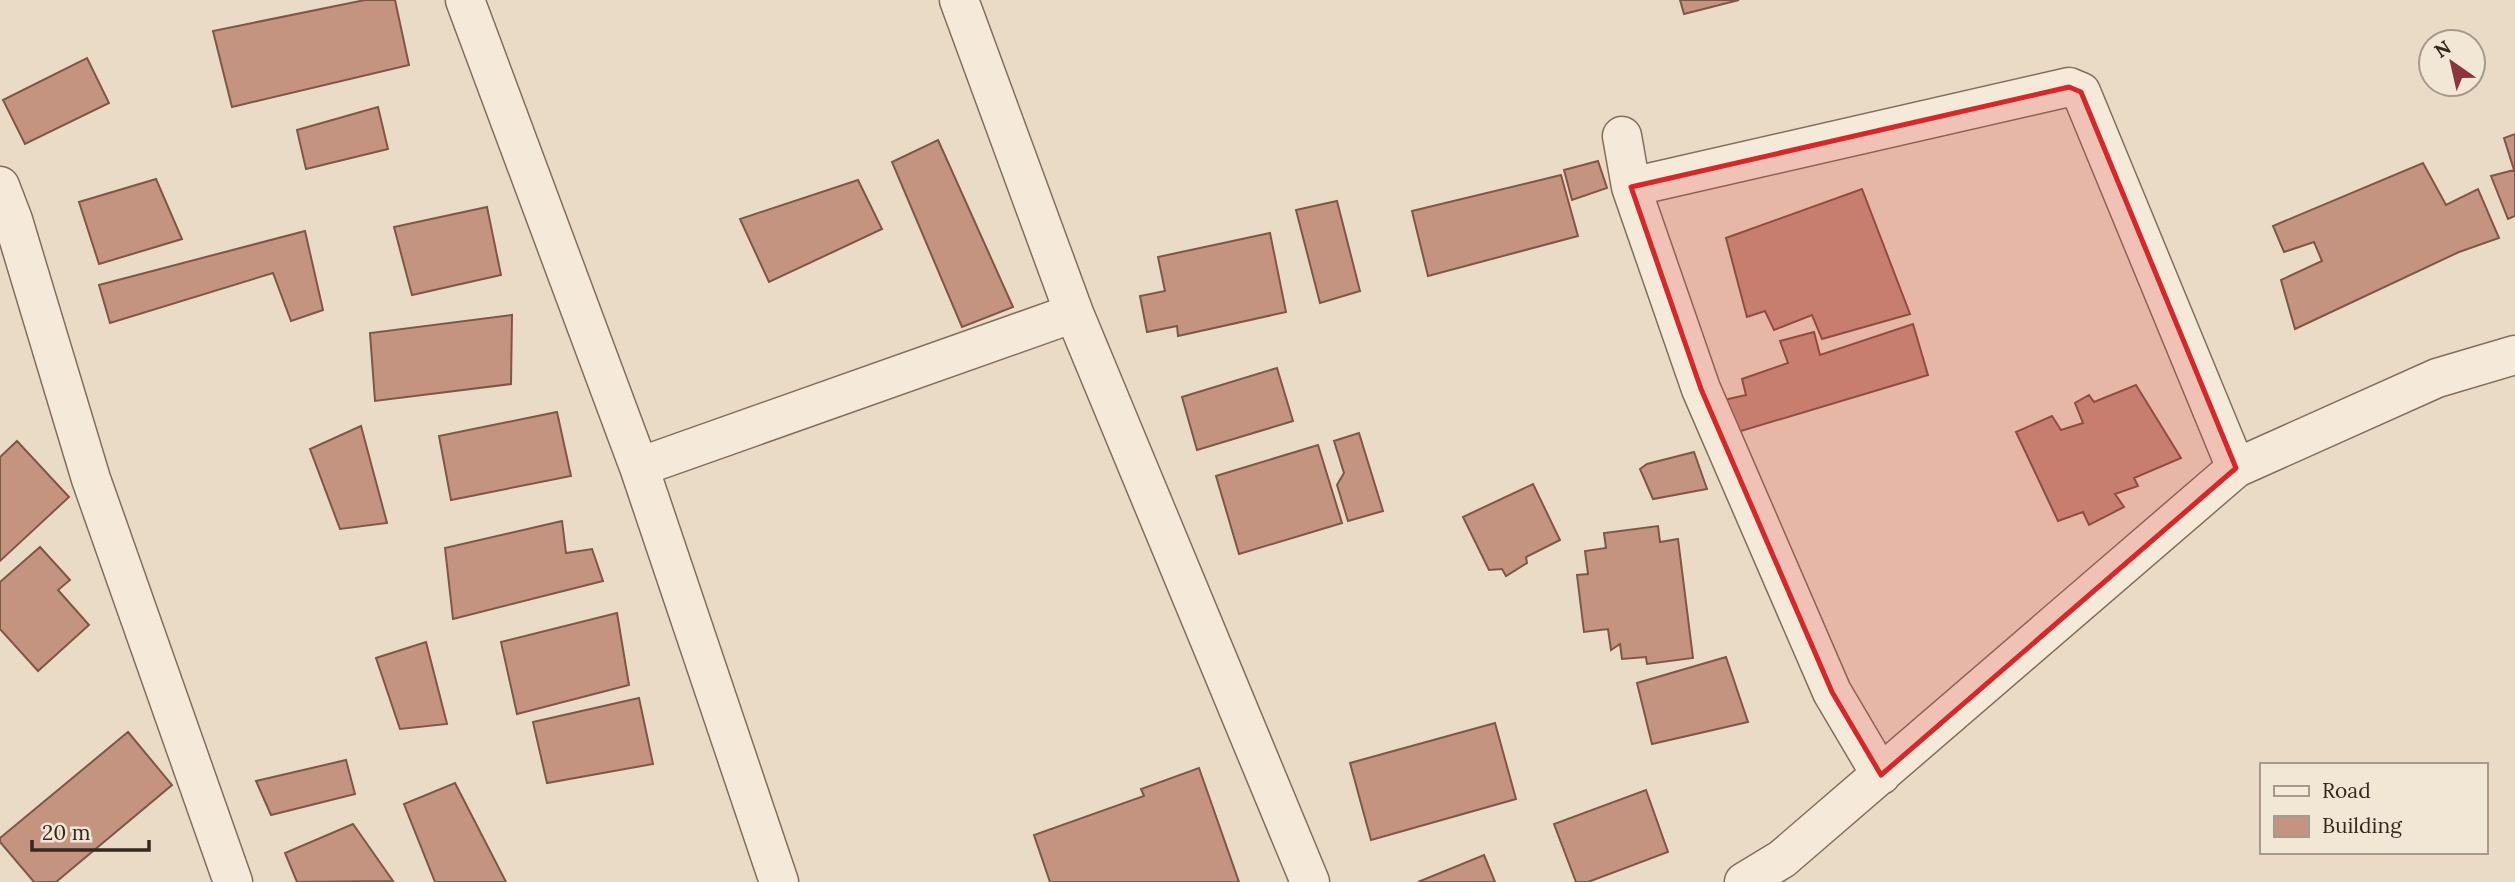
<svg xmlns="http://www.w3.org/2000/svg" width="2515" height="882" viewBox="0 0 2515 882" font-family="Lora,serif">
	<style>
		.building { fill: #c49480; stroke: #805646; stroke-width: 2 }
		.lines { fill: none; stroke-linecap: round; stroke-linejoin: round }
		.minor-casing { stroke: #836d5e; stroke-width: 41 }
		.minor { stroke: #f5e9d9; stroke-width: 38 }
		.marked { fill: #d62828; fill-opacity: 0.2; stroke: #d62828; stroke-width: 5; stroke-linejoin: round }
	</style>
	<rect width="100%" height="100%" fill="#eadbc6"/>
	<path class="building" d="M365 0H395L409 65 232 107 213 31Z
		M1680 0H1739L1684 14Z
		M87 58 109 103 25 144 3 100Z
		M378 107 388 149 306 169 297 130Z
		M2515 134V216L2508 219 2491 176 2514 170 2504 138Z
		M938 140 1013 307 962 327 892 162Z
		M1598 161 1607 188 1572 200 1564 170Z
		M2423 163 2446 205 2478 189 2499 238 2459 252 2295 329 2281 280 2322 261 2314 242 2284 252 2273 226Z
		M1561 175 1578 236 1428 276 1412 211Z
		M156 179 182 239 99 264 79 202Z
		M858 180 882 229 769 282 740 219Z
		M1862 189 1910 314 1822 339 1812 315 1774 330 1765 311 1747 317 1726 238Z
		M1337 201 1360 291 1320 303 1296 210Z
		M487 207 501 275 412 295 394 227Z
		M305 231 323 310 291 321 273 273 110 323 99 285Z
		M1270 233 1286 312 1178 336 1177 326 1147 332 1140 296 1165 291 1158 257Z
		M512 315 511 384 375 401 370 333Z
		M1913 324 1928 375 1731 434 1724 400 1746 395 1742 379 1788 363 1780 341 1814 332 1820 355Z
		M1277 368 1293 421 1197 450 1182 397Z
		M2136 385 2181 458 2134 478 2138 486 2115 494 2124 507 2089 525 2083 512 2058 521 2016 432 2052 416 2061 430 2083 423 2075 403 2089 395 2094 402Z
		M557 412 571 476 451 500 439 436Z
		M361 426 387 523 340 529 310 449Z
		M1359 433 1383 511 1348 521 1337 485 1344 473 1334 441Z
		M17 441 69 497 0 561V457Z
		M1318 445 1342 523 1239 554 1216 476Z
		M1694 452 1707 489 1653 499 1640 469 1647 464Z
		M1533 484 1560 540 1526 557 1527 563 1506 576 1502 569 1489 570 1463 517Z
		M562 521 566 553 592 549 603 581 453 619 445 548Z
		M1658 526 1660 542 1678 539 1693 658 1647 664 1646 657 1622 659 1620 644 1611 650 1608 629 1584 632 1577 575 1588 574 1585 551 1606 548 1604 533Z
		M40 547 70 580 58 590 89 625 38 671 0 629V582Z
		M617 613 629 685 517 714 501 642Z
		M426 642 447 724 400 729 376 658Z
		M1726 657 1748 722 1652 744 1637 683Z
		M639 698 653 764 547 783 533 722Z
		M1495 723 1516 799 1371 840 1350 763Z
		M128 732 172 785 56 882H34L0 842V838Z
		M346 760 355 794 271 815 256 781Z
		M1199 768 1239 882H1050L1034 835 1144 796 1141 789Z
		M455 783 506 882H435L404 804Z
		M1646 790 1668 852 1588 882H1576L1554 824Z
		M353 824 393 881 297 882 285 853Z
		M1484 855 1495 882H1418Z"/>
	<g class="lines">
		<g class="minor-casing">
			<path id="minor" d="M465 0 639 467 779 882
				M959 0 1074 313 1310 882
				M1622 136 1631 187 1701 389 1832 692 1881 775
				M0 186 13 220 91 479 233 882
				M1631 187 2069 87 2081 92 2236 468
				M639 467 1074 313
				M1744 882 1782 859 2236 468 2437 378 2515 355"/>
		</g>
		<use href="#minor" class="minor"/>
	</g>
	<path class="marked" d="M2069 87 2081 92 2236 468 1881 775 1832 692 1701 389 1631 187Z"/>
	<rect x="2260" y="763" width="228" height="91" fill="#f2e6d5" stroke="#a69a8d" stroke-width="2"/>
	<rect x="2274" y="786" width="35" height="10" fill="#f5e9d9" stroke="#a69a8d" stroke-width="2"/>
	<text x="2322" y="798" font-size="21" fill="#352820">Road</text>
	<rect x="2274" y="816" width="35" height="21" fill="#c49480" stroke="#a69a8d" stroke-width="2"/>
	<text x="2322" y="833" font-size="21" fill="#352820">Building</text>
	<g transform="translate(2452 63) rotate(326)"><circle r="33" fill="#f2e6d5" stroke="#a69a8d" stroke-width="2"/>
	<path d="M0-5L12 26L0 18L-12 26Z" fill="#8c343f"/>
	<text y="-10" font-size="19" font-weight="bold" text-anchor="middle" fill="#352820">N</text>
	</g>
	<path d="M32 840v10h117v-10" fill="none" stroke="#352820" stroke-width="3.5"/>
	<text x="42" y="840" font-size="21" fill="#352820" stroke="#f2e6d5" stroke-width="5" paint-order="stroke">20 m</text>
</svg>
